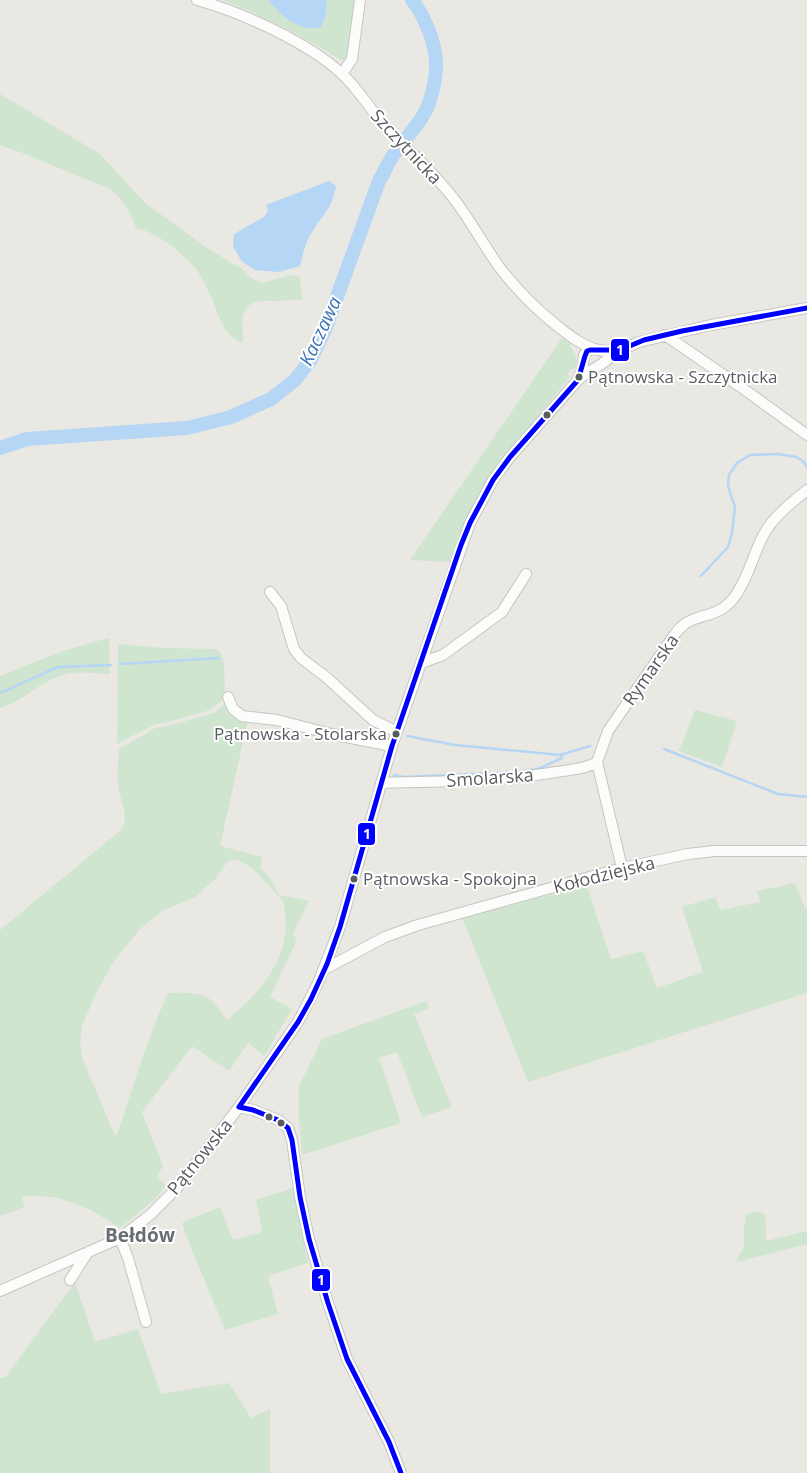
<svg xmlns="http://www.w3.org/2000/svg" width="807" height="1473" viewBox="0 0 807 1473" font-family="'Open Sans',sans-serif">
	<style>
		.green { fill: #d0e5cf; fill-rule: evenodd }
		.water { fill: #b5d6f4 }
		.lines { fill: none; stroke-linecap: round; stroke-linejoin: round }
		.stream { stroke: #b5d6f4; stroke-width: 2.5 }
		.river { stroke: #b5d6f4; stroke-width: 14 }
		.minor-casing { stroke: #c5c5c4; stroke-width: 12 }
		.minor { stroke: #fcfcfb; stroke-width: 10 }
		.bus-1-casing { stroke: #fff; stroke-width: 9 }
		.bus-1 { stroke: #00f; stroke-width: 5 }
		.bus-dot { fill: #595c61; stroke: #fff; stroke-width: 2 }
		.labels { text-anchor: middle; stroke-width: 4; stroke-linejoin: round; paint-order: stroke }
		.bus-label { font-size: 17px; fill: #595c61; stroke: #fff; text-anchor: start }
		.street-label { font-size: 18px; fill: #595c61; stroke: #fff }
		.water-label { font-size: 19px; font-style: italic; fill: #4074b5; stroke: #fff }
		.neighbourhood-label { font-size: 19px; font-weight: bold; fill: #6a6e73; stroke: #fff }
		.line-badge { stroke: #fff; stroke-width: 2 }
		.badge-label { font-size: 14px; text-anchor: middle; font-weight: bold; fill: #fff }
	</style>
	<rect width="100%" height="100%" fill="#e9e8e3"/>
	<path class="green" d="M222 0H355L354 19 347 59 341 60C303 36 264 16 222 0Z
		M0 94 100 154 145 203 203 245 231 263 241 268 250 277 261 283 291 275 300 277 302 300C295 299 289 300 283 301 267 301 248 297 243 316 241 325 245 335 242 343 237 340 231 337 227 332 219 322 216 307 211 296 206 287 202 277 196 269 181 252 159 233 136 228 129 210 125 200 108 188L25 154 0 145Z
		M562 338 571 344 570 346C577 353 578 362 574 370L571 369 567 374 570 377 510 450 466 524 451 562 410 560Z
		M109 638 110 674C96 673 81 671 67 674 42 679 24 701 0 708V676C36 661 71 647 109 638Z
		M118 644 163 648 215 649 220 652 224 664 225 698 210 710 175 720 154 725 117 744Z
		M228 702 248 719 220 846 262 857 260 868 271 879 279 895 309 901 293 934 297 940 270 997 292 1009 264 1056 248 1043 229 1071 192 1046 142 1112 163 1166 157 1176 166 1186 154 1200 120 1228 89 1209 55 1197 21 1196 25 1207 0 1216V930L121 830C131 813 119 802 118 785 117 773 118 761 119 749L155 728 168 726 214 713ZM235 859C249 863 258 874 268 885 273 890 280 896 283 902 285 907 285 913 285 918 290 960 257 995 227 1020 222 1014 218 1006 212 1001 201 991 181 993 168 993 147 1039 133 1087 117 1135L115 1136 83 1060 80 1042 82 1026 96 993 112 964 140 929 162 911 195 897 216 878 228 861Z
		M695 710 737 721 722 767 679 751Z
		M795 883 805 908H807V993L528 1082 462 917 587 886 611 959 643 951 657 988 703 972 682 907 715 897 720 910 760 902 757 891Z
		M426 1001 429 1008 414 1014 452 1107 422 1117 397 1052 379 1058 401 1123 302 1155 299 1121V1086L322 1039Z
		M293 1188 308 1263 268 1276 278 1314 225 1330 190 1245 182 1223 220 1207 233 1240 262 1232 256 1200Z
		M752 1212H761L765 1215 766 1221V1241L807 1231V1244L737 1262 738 1257 744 1248V1228L746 1215Z
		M75 1282 95 1342 138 1329 161 1394 229 1383 251 1418 270 1409V1473H0V1378H5Z"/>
	<path class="water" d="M268 0H326C328 10 325 18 321 27 299 33 281 15 268 0Z
		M329 181 336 186C332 208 325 212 314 229 306 240 303 253 300 266L279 272 255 270 242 262 233 246 234 234 264 217 268 211 266 205Z"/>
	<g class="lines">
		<path class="stream" d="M701 576 728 547 732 533 735 506 732 499 728 486 729 475 737 463 750 455 778 454 796 457 803 461 807 467
			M120 664 219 658
			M0 693 58 667 111 665
			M407 736 455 745 560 755 590 746
			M664 749 778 794 807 797
			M394 775 404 777 513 772 538 769 562 758 561 755"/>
		<path class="river" d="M0 448 27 439 187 428 231 417 271 399 295 380 310 361 325 330 379 181C384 173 387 165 392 157 404 139 422 123 429 103 434 88 438 68 435 53 432 35 423 14 412 0"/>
		<g class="minor-casing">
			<path id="minor" d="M197 0C241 12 307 42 341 73 359 89 370 110 387 128 409 151 434 173 454 199 471 221 484 246 500 268 517 290 535 308 556 325 569 335 578 343 594 349
				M342 74 352 59 360 0
				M665 335 741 387 807 435
				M578 379 582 371 584 355 588 350 594 349 604 351 620 350
				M270 592 281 606 294 649 301 658 326 677 373 720 397 732
				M421 663 443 655 502 612 526 574
				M228 697 233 709 242 716 277 720 331 734 392 746
				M381 783C439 781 499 782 556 772 570 770 585 769 597 762
				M622 868 597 762 608 731 675 634C678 630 682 626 686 623 703 613 718 617 733 599 748 580 753 554 764 534 773 517 792 502 807 490
				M325 969 385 937 418 925 622 868 688 854 714 851H807
				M239 1107 253 1110 278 1120 288 1128 292 1140 300 1197 309 1239 328 1303 347 1359 389 1442 401 1473
				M120 1238 128 1258 146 1322
				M70 1280 88 1252
				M0 1291 120 1238 150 1215 177 1188 239 1107 298 1022 318 983 340 927 392 746 470 523 493 480 510 457 578 380 585 374 597 367 621 350 639 342 711 325 807 308"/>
		</g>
		<use href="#minor" class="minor"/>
		<g class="bus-1-casing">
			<path id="bus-1" d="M239 1107 298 1022 311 999 327 964 340 927 392 746 461 545 470 523 493 480 510 457 578 380 585 356 587 351 590 350H620L644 340 682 331 807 308
				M239 1107 253 1110 278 1120 288 1128 292 1140 300 1197 309 1239 328 1303 347 1359 389 1442 401 1473"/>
		</g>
		<use href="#bus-1" class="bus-1"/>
	</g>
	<g class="bus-dot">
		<circle cx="579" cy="377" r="4.5"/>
		<circle cx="547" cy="415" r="4.5"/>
		<circle cx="396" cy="734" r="4.5"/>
		<circle cx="354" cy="879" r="4.5"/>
		<circle cx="269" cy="1117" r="4.5"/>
		<circle cx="281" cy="1123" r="4.5"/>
	</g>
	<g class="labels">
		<g class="bus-label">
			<text x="588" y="383">Pątnowska - Szczytnicka</text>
			<text x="387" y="740" text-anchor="end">Pątnowska - Stolarska</text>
			<text x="363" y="885">Pątnowska - Spokojna</text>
		</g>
		<g class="street-label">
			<text transform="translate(406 147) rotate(47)" y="6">Szczytnicka</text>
			<text transform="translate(651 670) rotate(-55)" y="6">Rymarska</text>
			<text transform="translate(490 778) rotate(-4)" y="6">Smolarska</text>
			<text transform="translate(604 875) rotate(-14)" y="6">Kołodziejska</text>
			<text transform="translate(200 1157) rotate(-51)" y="6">Pątnowska</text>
		</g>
		<g class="water-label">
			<text transform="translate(320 331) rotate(-65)" y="7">Kaczawa</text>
		</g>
		<g class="neighbourhood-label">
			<text x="140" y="1242">Bełdów</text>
		</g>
	</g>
	<g class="line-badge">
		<rect x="610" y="338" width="20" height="24" rx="5" fill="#00f"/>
		<rect x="357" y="822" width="19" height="24" rx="5" fill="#00f"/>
		<rect x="311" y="1268" width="20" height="24" rx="5" fill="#00f"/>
	</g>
	<g class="badge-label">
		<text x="620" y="355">1</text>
		<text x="367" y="839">1</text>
		<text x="321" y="1285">1</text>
	</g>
</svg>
